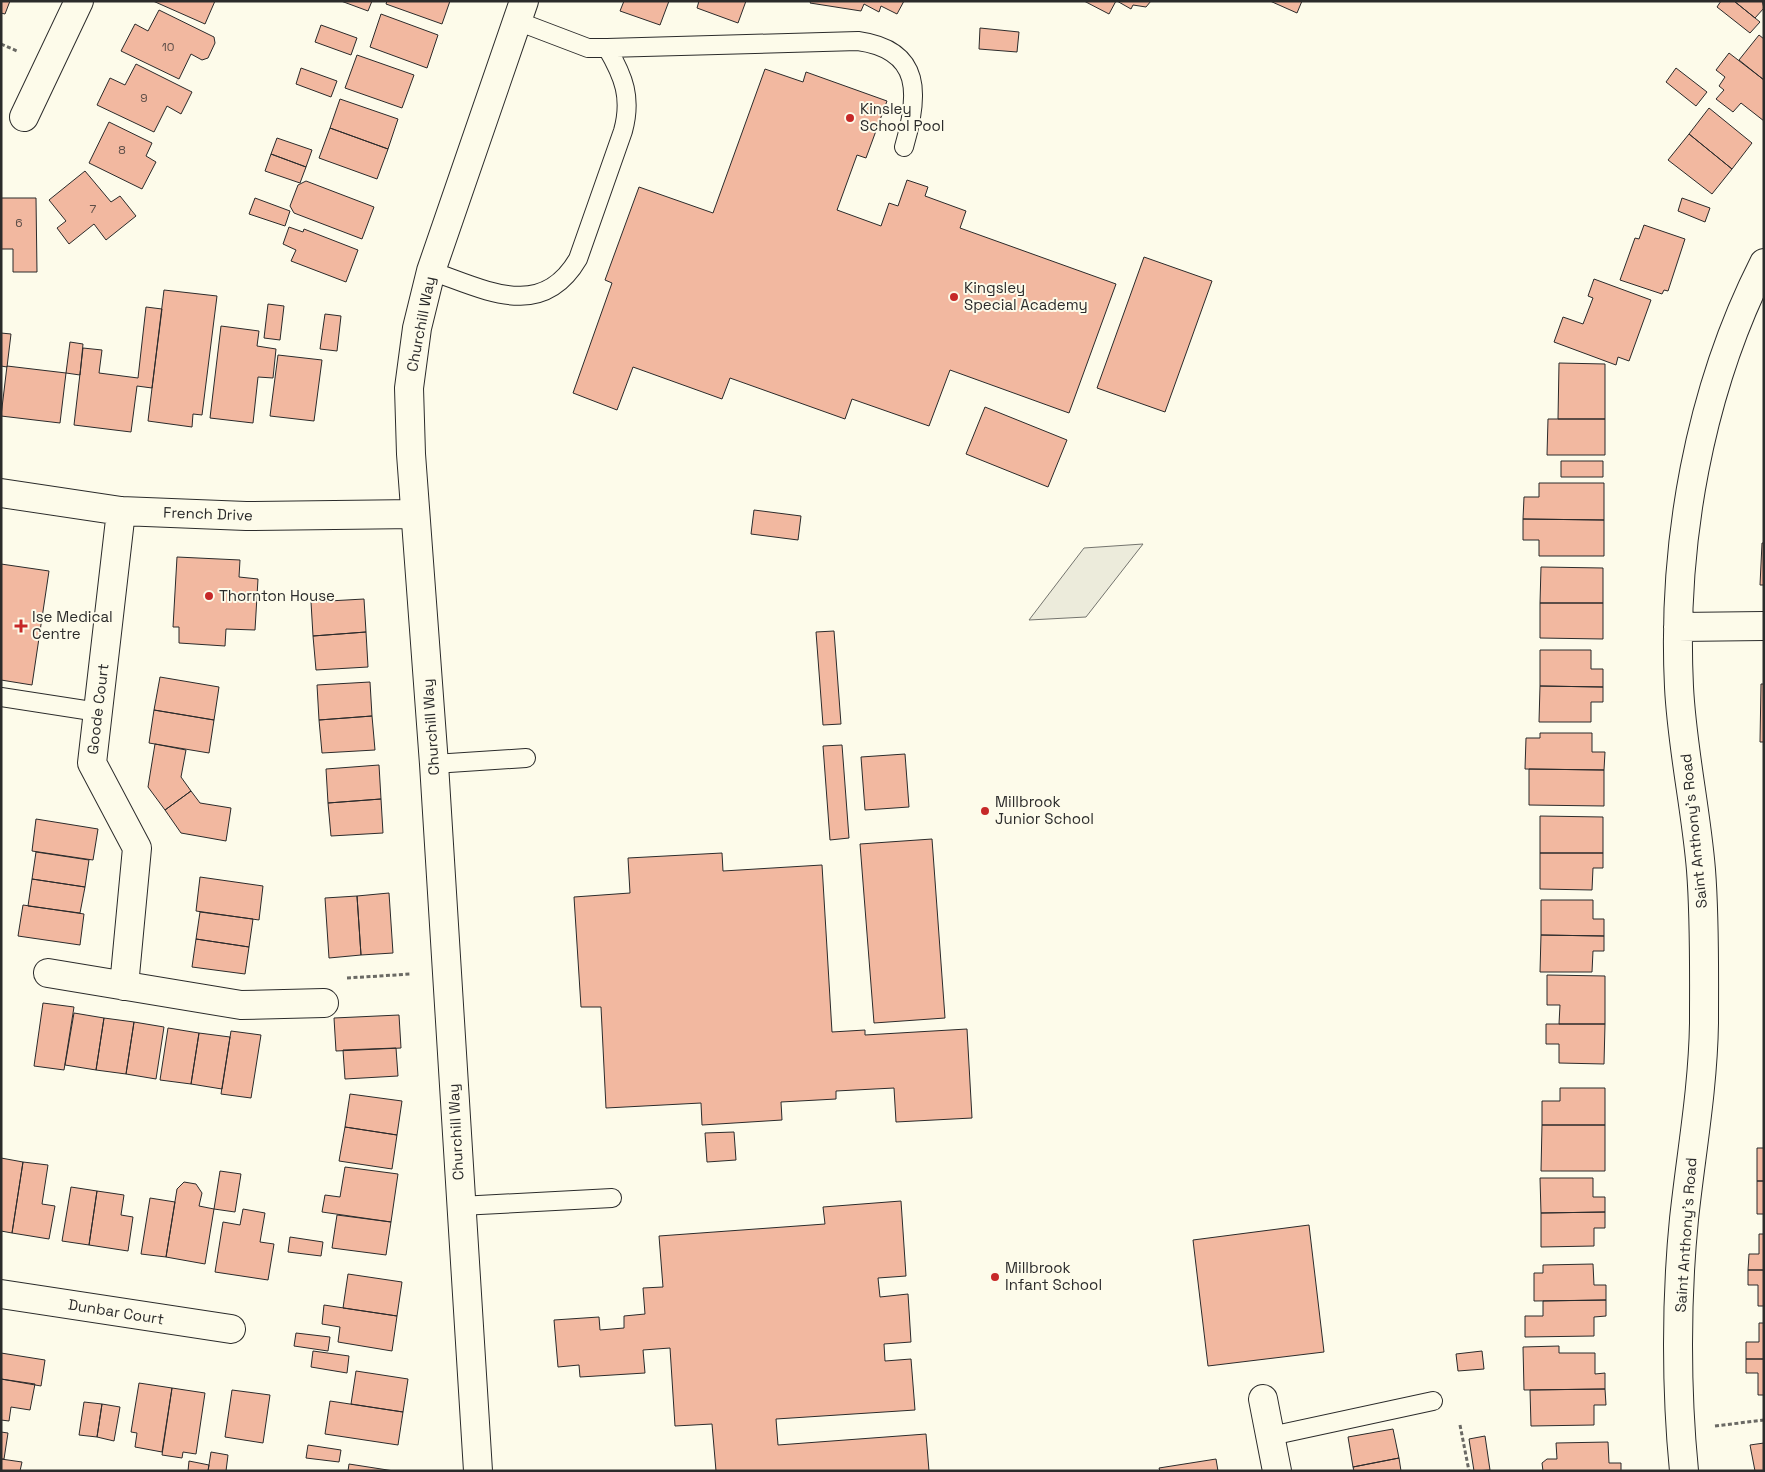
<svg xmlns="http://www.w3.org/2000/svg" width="1765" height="1472" viewBox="0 0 1765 1472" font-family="'Space Grotesk',sans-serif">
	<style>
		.green { fill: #ecebdb; stroke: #74746e }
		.building { fill: #f2b8a0; stroke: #2b2b2b }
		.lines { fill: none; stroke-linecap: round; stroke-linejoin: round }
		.lane-casing { stroke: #2b2b2b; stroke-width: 20 }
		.street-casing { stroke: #2b2b2b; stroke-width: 30 }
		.path { stroke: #6a6964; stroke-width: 3; stroke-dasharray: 4 2.5; stroke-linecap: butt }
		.lane { stroke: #fdfbea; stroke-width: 18 }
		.street { stroke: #fdfbea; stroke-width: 28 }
		.poi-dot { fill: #c62828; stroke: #fdfbea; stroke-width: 2 }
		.labels { text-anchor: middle; stroke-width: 4; stroke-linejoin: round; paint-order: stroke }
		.number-label { font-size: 12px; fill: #5d4e48 }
		.poi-label { font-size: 15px; fill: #2b2b2b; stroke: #fdfbea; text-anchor: start }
		.street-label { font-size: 15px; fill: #2b2b2b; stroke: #fdfbea }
	</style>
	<rect width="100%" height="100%" fill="#fdfbea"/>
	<path class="green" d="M1143 544 1086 617 1029 620 1084 548Z"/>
	<path class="building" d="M1 1H10L5 14 1 13Z
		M153 1H215L205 24Z
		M341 1H372L368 11Z
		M387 1H450L442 24 386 4Z
		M624 1H669L660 25 620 11Z
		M699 1H746L738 23 697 8Z
		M811 1H904L897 14 881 6 879 12 864 4 861 11 810 3Z
		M1084 1H1116L1109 14Z
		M1117 1H1151L1146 7 1133 5 1131 9Z
		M1270 1H1302L1297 13Z
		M1721 1H1734L1760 22 1750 33 1717 7Z
		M1734 1H1762L1764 8 1755 18Z
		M159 10 214 37 215 43 208 58 202 60 191 54 179 79 121 51 135 24 148 31Z
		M381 14 438 35 427 68 370 47Z
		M321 25 357 38 351 55 315 42Z
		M980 28 1019 32 1017 52 979 49Z
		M1759 35 1764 39V80L1739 60Z
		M1729 53 1764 80V121L1741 103 1733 112 1716 99 1724 90 1719 86 1725 77 1716 70Z
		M357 55 414 75 402 108 345 88Z
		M136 64 192 92 181 114 167 106 154 132 97 105 110 78 125 85Z
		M301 68 337 81 331 97 296 84Z
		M1676 68 1707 92 1696 106 1666 82Z
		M765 69 803 82 806 72 887 101 866 158 857 155 837 210 881 226 889 203 898 206 907 180 928 187 925 196 966 211 960 228 1116 284 1069 413 950 370 929 426 852 399 845 419 730 378 722 399 633 367 617 410 573 393 612 283 605 280 639 187 713 213Z
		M340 99 398 119 388 149 330 128Z
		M1709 108 1752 143 1732 169 1689 134Z
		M109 122 152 143 146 156 156 162 142 189 89 163Z
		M330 128 388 149 377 179 319 158Z
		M1689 134 1732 169 1712 194 1668 160Z
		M277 138 312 150 306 167 271 154Z
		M271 154 306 167 300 183 265 171Z
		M85 171 111 202 120 196 136 216 106 240 94 224 69 244 57 228 66 221 49 200Z
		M306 181 374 207 362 239 294 213 290 206 298 185Z
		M1 198H36L37 272H13V249H1Z
		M255 198 290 211 285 226 249 214Z
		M1682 198 1710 208 1705 222 1678 211Z
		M1644 225 1685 239 1668 291 1664 290 1662 294 1620 280 1635 238 1639 239Z
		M289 227 303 232 304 229 358 250 346 282 291 261 296 250 283 244Z
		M1144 257 1212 281 1165 412 1097 388Z
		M1594 279 1651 300 1629 361 1618 357 1616 365 1554 342 1563 317 1583 324 1593 298 1588 296Z
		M164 290 217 296 202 415 193 414 192 427 148 421Z
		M268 304 284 306 280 340 264 338Z
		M146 307 162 309 152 388 137 386 131 432 74 425 83 348 102 350 99 373 138 378Z
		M325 314 341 316 337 351 320 349Z
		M221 326 259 331 257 346 276 349 273 378 258 377 253 423 210 418Z
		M1 333 11 334 7 367 1 366Z
		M70 342 83 344 80 375 66 373Z
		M278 355 322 360 314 421 270 416Z
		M1559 363 1605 364V419H1558Z
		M7 366 66 373 60 423 1 416Z
		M985 407 1067 440 1048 487 966 454Z
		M1548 419H1605V455H1547Z
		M1561 461H1603V477H1561Z
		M1539 483H1604V520L1523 519 1524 497H1539Z
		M754 510 801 516 798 540 751 534Z
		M1523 519 1604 520V556H1539V540H1523Z
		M1762 543H1764V585H1760Z
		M177 557 240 560 239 577 258 579 255 630 226 629 225 646 179 643V627H173Z
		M1 564 49 571 32 685 1 680Z
		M1541 567 1603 568V603H1540Z
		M364 599 366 632 313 636 311 602Z
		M1540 603H1603V639L1540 638Z
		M834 631 841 724 823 725 816 632Z
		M366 632 368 667 316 670 313 636Z
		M1540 650H1591V669H1603V687L1540 686Z
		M160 677 219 687 214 720 154 710Z
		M370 682 372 716 319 720 317 685Z
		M1761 684H1764V742H1760Z
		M1540 686 1603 687V702H1591V722H1539Z
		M154 710 214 720 209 753 149 743Z
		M372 716 375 750 322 753 319 720Z
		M1540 733H1592V752H1605L1604 770 1525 769 1526 738H1540Z
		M155 744 186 750 181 777 191 791 165 810 148 787Z
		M842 745 849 838 830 840 823 746Z
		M905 754 909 807 865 810 861 757Z
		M379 765 381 799 328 803 326 769Z
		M1529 769 1604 770V806L1529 805Z
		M191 791 200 803 231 808 226 841 181 833 165 810Z
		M381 799 383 833 331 836 328 803Z
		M1540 816 1603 817V853H1540Z
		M36 819 98 829 93 860 32 851Z
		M932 839 945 1018 874 1023 860 844Z
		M36 852 89 860 85 887 32 879Z
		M722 853 723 871 822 865 832 1032 865 1030V1035L967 1029 972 1118 896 1122 894 1088 836 1091V1099L781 1102 782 1120 702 1125 701 1103 606 1108 601 1007H581L574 897 630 893 628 858Z
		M1540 853H1603V868H1593L1592 890 1540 889Z
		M200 877 263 886 259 920 196 911Z
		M32 879 85 887 80 913 28 906Z
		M389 893 393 953 361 955 357 896Z
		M357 896 361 955 329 958 325 898Z
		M1541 900H1593V919H1604V936L1541 935Z
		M23 905 84 914 80 945 18 936Z
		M200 912 253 919 249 947 196 939Z
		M1541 935 1604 936V951H1593L1592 972H1540Z
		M196 939 249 947 245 974 192 967Z
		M1547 975 1605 976V1024H1559L1560 1005H1547Z
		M43 1003 74 1007 64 1070 34 1066Z
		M74 1013 104 1018 96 1070 65 1065Z
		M399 1015 401 1048 336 1051 334 1018Z
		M104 1018 134 1022 126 1074 96 1070Z
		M134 1022 164 1027 156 1079 126 1074Z
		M1546 1024H1605L1604 1064 1559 1063V1044H1546Z
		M168 1028 199 1033 191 1084 160 1080Z
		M231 1031 261 1035 251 1098 221 1094Z
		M199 1033 230 1037 222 1089 191 1084Z
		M396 1048 398 1076 345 1079 343 1050Z
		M1560 1088H1605V1125H1542V1101H1560Z
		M350 1094 402 1101 397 1135 345 1127Z
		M1542 1125H1605V1171H1541Z
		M345 1127 397 1135 392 1169 339 1161Z
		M734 1132 736 1160 707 1162 705 1133Z
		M1757 1148H1764V1181H1757Z
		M1 1158 23 1162 12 1233 1 1231Z
		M23 1162 48 1165 42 1204 55 1206 49 1239 12 1233Z
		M345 1167 398 1174 391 1222 322 1212 325 1195 340 1197Z
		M220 1171 241 1174 235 1212 214 1209Z
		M1540 1178H1593V1197H1605V1212L1541 1213Z
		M1757 1181H1764V1214H1757Z
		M184 1182 196 1184 202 1193 199 1206 214 1209 205 1264 166 1257 177 1189Z
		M71 1187 97 1191 89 1245 62 1241Z
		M97 1191 124 1195 121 1215 133 1217 128 1251 89 1245Z
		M150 1198 175 1202 166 1257 141 1254Z
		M901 1201 906 1276 878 1278 880 1297 908 1294 911 1342 884 1344 885 1361 911 1359 915 1410 776 1419 778 1445 926 1434 929 1471H716L712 1424 675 1426 670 1348 643 1350 645 1373 580 1377 579 1365 558 1367 554 1320 599 1317 600 1330 624 1328V1316L645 1314 643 1288 663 1287 659 1236 825 1224 823 1207Z
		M243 1209 265 1213 260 1242 274 1244 268 1280 215 1272 223 1222 240 1225Z
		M1605 1212V1228H1594V1246L1541 1247V1213Z
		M337 1215 391 1222 386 1255 332 1248Z
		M1309 1225 1324 1352 1208 1366 1193 1240Z
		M1759 1234H1764V1270H1748L1749 1254H1759Z
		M290 1237 323 1242 321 1256 288 1252Z
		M1593 1264 1594 1285H1606V1300L1534 1301V1273H1543V1265Z
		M1748 1270H1764V1306H1758V1285H1748Z
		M348 1274 402 1282 397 1316 343 1308Z
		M1606 1300V1316L1594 1317V1336L1525 1337V1316H1543V1301Z
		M324 1305 397 1316 392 1351 338 1342 340 1327 322 1324Z
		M1759 1323H1764V1359H1746V1342H1759Z
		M296 1333 330 1337 328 1351 294 1346Z
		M1559 1346V1353H1595V1374L1605 1373V1389L1524 1390 1523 1347Z
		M313 1351 349 1356 347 1373 311 1367Z
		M1482 1351 1484 1369 1458 1371 1456 1354Z
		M1 1353 45 1360 41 1386 1 1379Z
		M1746 1359H1764V1395H1758V1373H1746Z
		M356 1371 408 1379 403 1412 351 1404Z
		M1 1379 35 1384 30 1410 11 1407 9 1421 1 1420Z
		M139 1383 172 1388 162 1452 135 1447 137 1433 131 1432Z
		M172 1388 205 1393 196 1454 183 1452 182 1458 162 1455Z
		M1605 1389 1606 1405H1594V1425L1531 1426 1530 1390Z
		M232 1390 270 1395 263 1443 225 1437Z
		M330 1401 403 1412 398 1445 325 1434Z
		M84 1402 102 1404 97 1437 79 1435Z
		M102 1404 120 1407 114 1441 97 1437Z
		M1393 1429 1399 1458 1353 1467 1348 1437Z
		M1 1432 8 1433 4 1459H1Z
		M1485 1436 1490 1470 1474 1471 1469 1439Z
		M1608 1442 1609 1463H1621V1471H1543L1542 1463 1547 1459H1557L1556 1443Z
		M1764 1443V1471H1755L1750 1445Z
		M308 1445 341 1450 339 1462 306 1458Z
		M211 1452 228 1455 226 1471H208Z
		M1399 1458 1401 1471H1354L1353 1467Z
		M1 1459 22 1462 20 1471H1Z
		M1216 1459 1218 1471H1160L1159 1468Z
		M189 1461 209 1465 208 1471H188Z
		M349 1464 394 1471H348Z"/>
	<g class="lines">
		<g class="lane-casing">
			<path id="lane" d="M607 48 858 41C923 50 919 96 904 147
				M431 271C484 289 541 322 578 259L623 131C632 98 624 77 607 48H588L517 21
				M1 697 98 712
				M434 764 526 758
				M460 1206 612 1198
				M1271 1436 1433 1401"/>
		</g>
		<g class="street-casing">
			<path id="street" d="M24 117 79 1
				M1 493 121 511 246 516 415 514
				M121 511 92 763 137 848 124 986
				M1678 627 1764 626
				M48 973 241 1005 324 1003
				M1 1294 231 1329
				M1263 1399 1277 1471
				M478 1471 434 764 411 454 409 388 417 328 431 271 524 1
				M1684 1471C1676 1390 1676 1299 1684 1219 1691 1154 1703 1089 1704 1023 1704 972 1705 921 1701 870 1696 809 1682 748 1679 687 1672 544 1699 391 1764 263"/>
		</g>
		<path class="path" d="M1 44 17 51
			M347 978 411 974
			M1460 1425 1469 1471
			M1715 1426 1764 1420"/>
		<use href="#lane" class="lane"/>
		<use href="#street" class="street"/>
	</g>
	<g class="poi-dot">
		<circle cx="850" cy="118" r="5"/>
		<circle cx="954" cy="297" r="5"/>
		<circle cx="209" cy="596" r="5"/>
		<path d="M18.5 618.5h5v5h5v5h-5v5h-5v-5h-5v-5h5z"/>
		<circle cx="985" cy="811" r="5"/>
		<circle cx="995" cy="1277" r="5"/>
	</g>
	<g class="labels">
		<g class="number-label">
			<text x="168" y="51">10</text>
			<text x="144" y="102">9</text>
			<text x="122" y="154">8</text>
			<text x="93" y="213">7</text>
			<text x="19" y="227">6</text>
		</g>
		<g class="poi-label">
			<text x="860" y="114">Kinsley<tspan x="860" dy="17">School Pool</tspan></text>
			<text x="964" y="293">Kingsley<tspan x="964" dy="17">Special Academy</tspan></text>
			<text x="219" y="601">Thornton House</text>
			<text x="32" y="622">Ise Medical<tspan x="32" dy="17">Centre</tspan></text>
			<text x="995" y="807">Millbrook<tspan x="995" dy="17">Junior School</tspan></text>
			<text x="1005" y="1273">Millbrook<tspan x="1005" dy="17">Infant School</tspan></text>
		</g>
		<g class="street-label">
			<text transform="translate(421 324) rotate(-79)" y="5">Churchill Way</text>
			<text transform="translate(208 514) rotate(2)" y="5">French Drive</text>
			<text transform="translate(98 709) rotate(-83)" y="5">Goode Court</text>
			<text transform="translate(431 727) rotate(-94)" y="5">Churchill Way</text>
			<text transform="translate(1694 831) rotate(-96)" y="5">Saint Anthony's Road</text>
			<text transform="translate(456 1132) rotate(-93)" y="5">Churchill Way</text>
			<text transform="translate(1686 1235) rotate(-86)" y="5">Saint Anthony's Road</text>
			<text transform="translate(116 1312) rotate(9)" y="5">Dunbar Court</text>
		</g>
	</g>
	<rect width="1765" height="1472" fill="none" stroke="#2b2b2b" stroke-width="5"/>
</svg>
